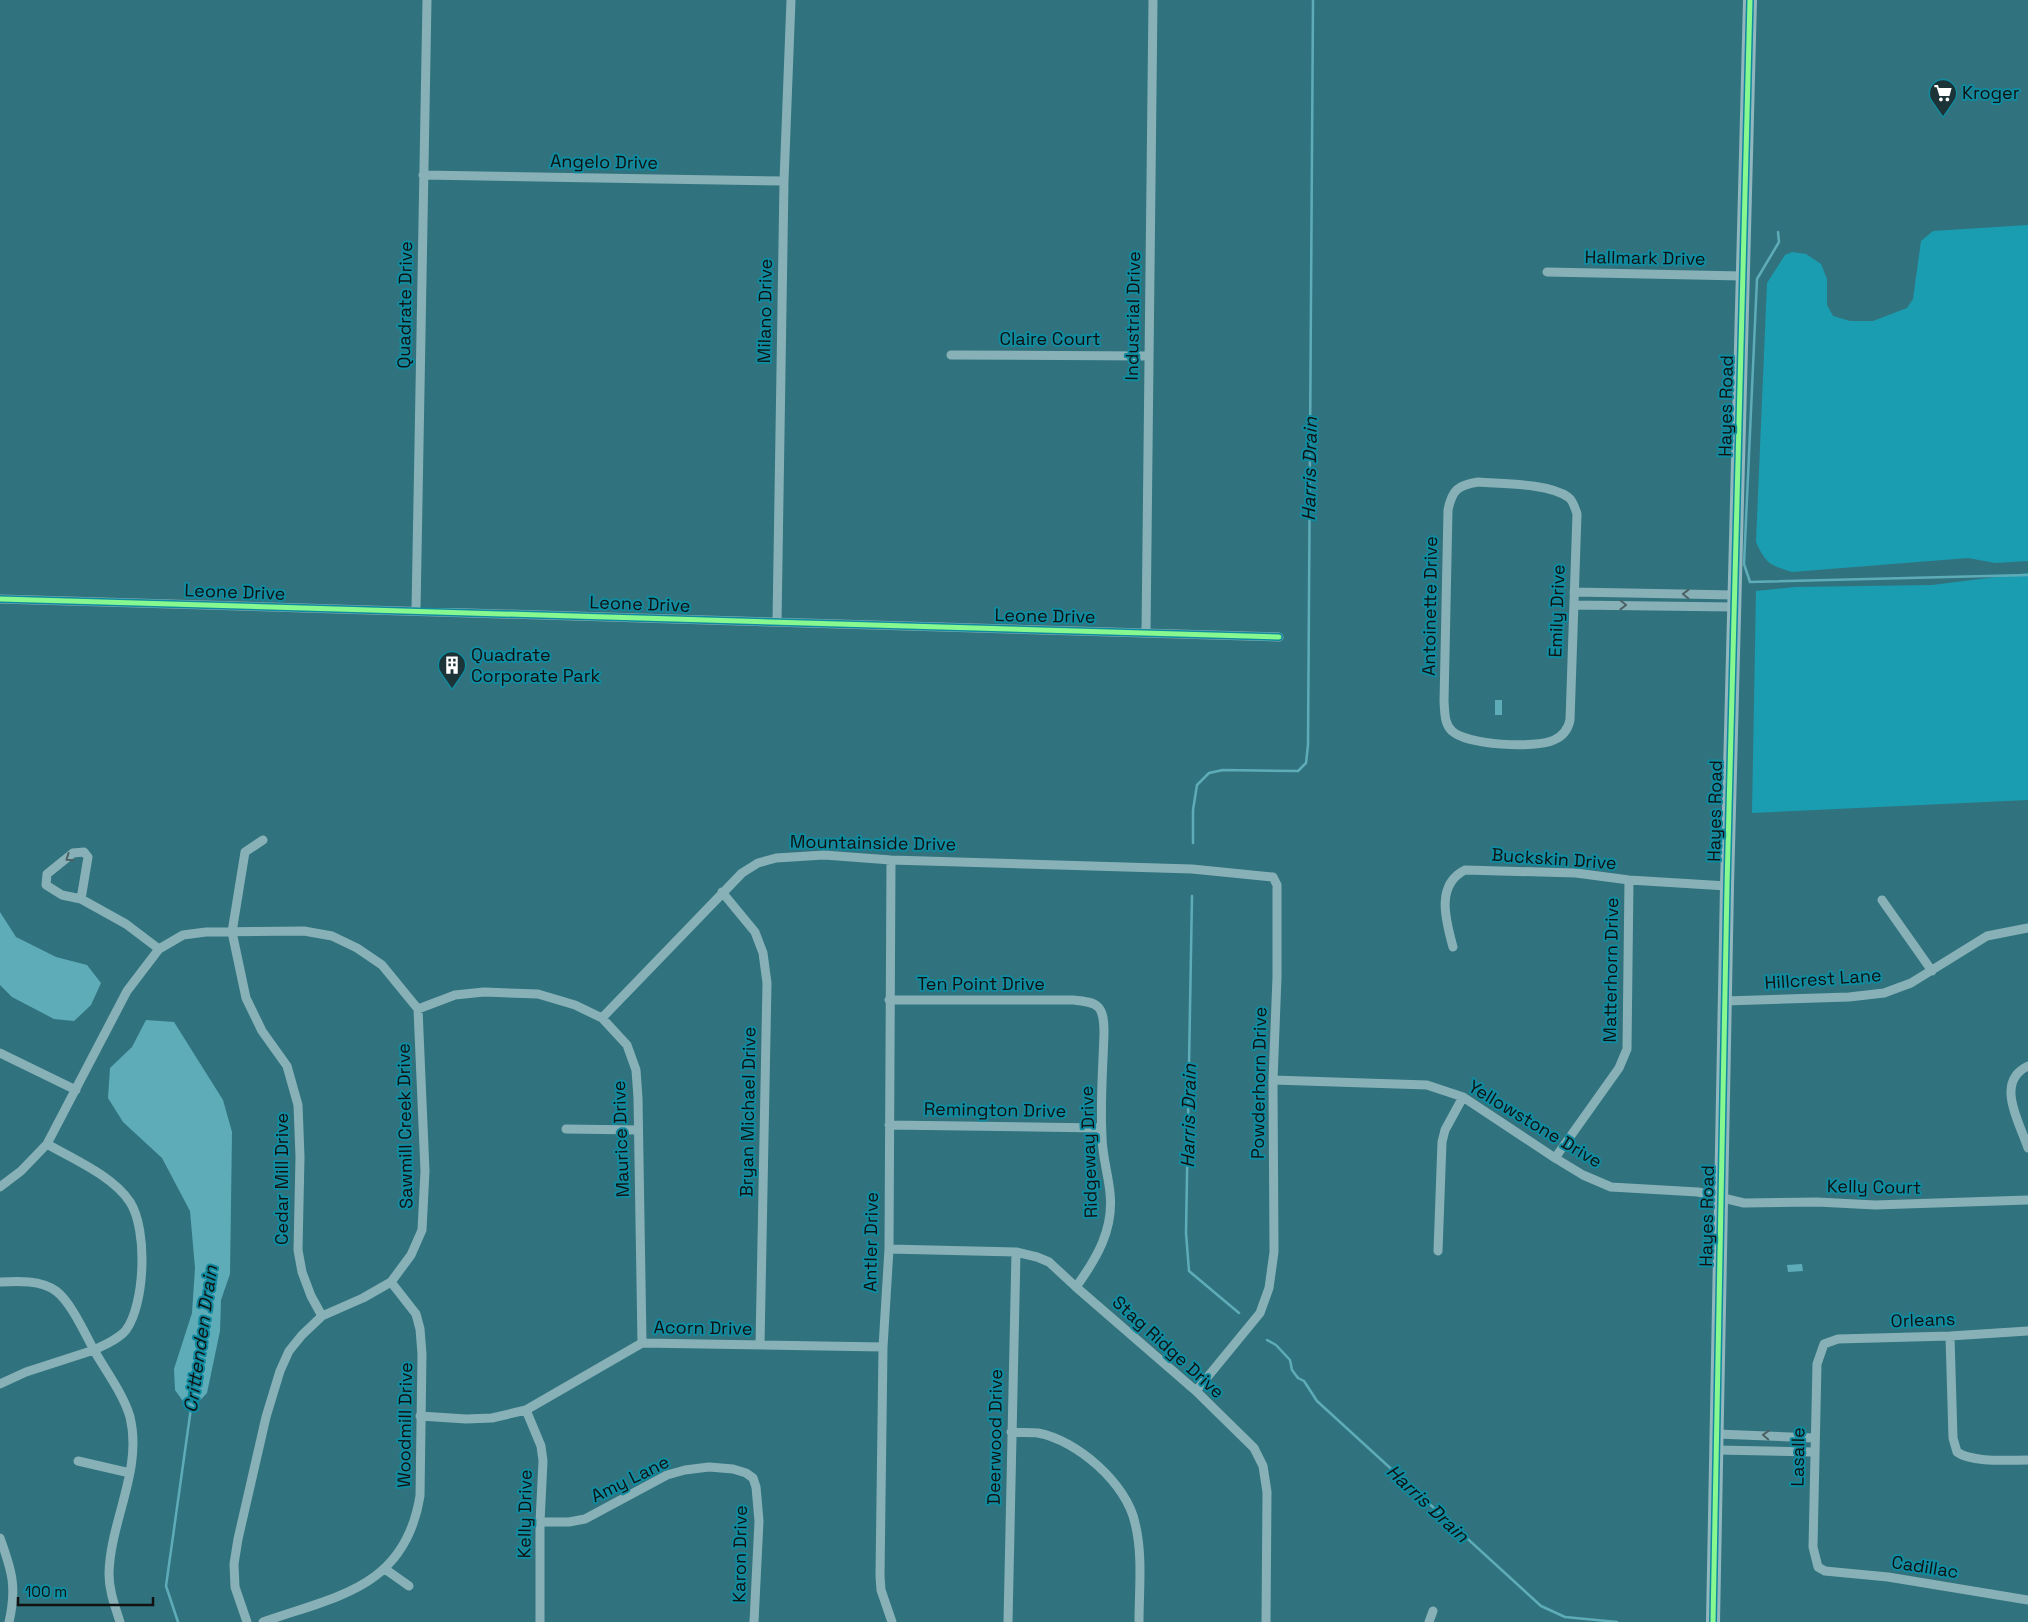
<svg xmlns="http://www.w3.org/2000/svg" width="2028" height="1622" viewBox="0 0 2028 1622" font-family="'Space Grotesk',sans-serif">
	<style>
		.green { fill: #1b9db1 }
		.water { fill: #5facb9 }
		.lines { fill: none; stroke-linecap: round; stroke-linejoin: round }
		.stream { stroke: #5facb9; stroke-width: 2.5 }
		.street { stroke: #88b1b7; stroke-width: 9 }
		.secondary { stroke: #91b6be; stroke-width: 14 }
		.cycleway-casing { stroke: #108a9e; stroke-width: 8 }
		.cycleway { stroke: #87f88f; stroke-width: 5 }
		.oneway { stroke: #4c6164 }
		.labels { text-anchor: middle; stroke-width: 4; stroke-linejoin: round; paint-order: stroke }
		.poi-label { font-size: 18px; fill: #111; stroke: #108a9e; text-anchor: start }
		.street-label { font-size: 18px; fill: #111; stroke: #108a9e }
		.water-label { font-size: 19px; font-style: italic; fill: #111; stroke: #108a9e }
	</style>
	<rect width="100%" height="100%" fill="#30737e"/>
	<path class="green" d="M2028 225V561L1995 563 1968 558 1792 572C1770 565 1766 564 1756 542L1767 283 1785 255 1792 252 1806 254 1821 264 1827 279V305L1833 316 1850 321H1873L1907 308 1913 299 1921 241 1933 231Z
		M2028 573V800L1752 813 1756 591 1795 587 1932 585Z"/>
	<path class="water" d="M1495 700H1502V715H1495Z
		M0 912 16 937 56 957 87 965 101 983 91 1005 74 1021 54 1019 12 997 0 985Z
		M146 1020 174 1022 223 1100 232 1132 230 1274 221 1300 220 1331 207 1393 190 1411 175 1390 174 1369 192 1313 195 1268 190 1211 162 1158 123 1122 108 1098 110 1068 132 1047Z
		M1802 1264 1803 1271 1788 1272 1787 1265Z"/>
	<g class="lines">
		<path class="stream" d="M1778 232 1779 242 1757 279 1744 564 1750 582 2028 575
			M1193 843V810L1197 785 1209 773 1223 770 1298 771 1306 763 1308 745 1313 0
			M1192 896 1186 1233 1189 1271 1239 1313
			M1267 1340 1276 1345 1290 1360 1292 1370 1298 1378 1304 1381 1317 1401 1541 1606 1565 1617 1617 1622
			M178 1622 166 1586 191 1408"/>
		<path class="street" d="M423 175 784 181
			M1547 272 1742 276
			M951 355 1148 356
			M1478 482C1503 484 1548 483 1568 497 1573 500 1575 508 1577 514L1570 720C1568 730 1563 736 1554 740 1535 749 1467 745 1452 731 1444 724 1445 712 1444 702L1448 510C1452 490 1458 485 1478 482Z
			M1574 592 1735 595
			M0 599 1279 637
			M1574 605 1734 607
			M416 611 427 0
			M777 622 784 181 791 0
			M1146 633 1153 0
			M263 840 245 852 232 932 246 998 262 1031 287 1066 298 1105 300 1157 298 1250 302 1272 311 1296 322 1316
			M891 860 889 1249 883 1347 880 1576 881 1590 892 1622
			M722 892 755 932 763 953 767 983 760 1345
			M81 899 88 857 84 852 73 853 47 874 46 885 62 895 81 899 126 924 159 949
			M1882 900 1932 971
			M1453 947C1446 921 1435 885 1465 870L1576 873 1629 880 1727 886
			M889 1000H1073C1099 1002 1104 1006 1104 1033 1103 1067 1100 1102 1102 1136 1102 1155 1108 1173 1110 1193 1114 1229 1097 1258 1076 1287
			M1725 1001 1849 997 1884 993 1911 983 1987 936 2028 928
			M418 1009 455 995 484 992 538 994 575 1005 602 1018 627 1045 636 1070 638 1098 642 1343
			M602 1018 742 873 758 863 776 858 824 855 891 860 1192 869 1273 877 1277 885V977L1273 1080 1274 1252 1269 1288 1260 1313 1196 1391
			M0 1053 76 1090
			M2028 1066C1994 1082 2020 1123 2028 1148
			M1273 1080 1427 1085 1463 1097 1555 1158 1583 1175 1611 1187 1698 1192 1744 1203 1817 1202 1875 1205 2028 1200
			M889 1125 1101 1128
			M566 1129 638 1130
			M1555 1158 1619 1068 1627 1049 1629 880
			M0 1187 21 1171 47 1144 127 991 159 949 183 935 206 932 304 931 332 936 357 948 382 965 418 1009 425 1171 422 1230 411 1255 391 1282 363 1298 322 1316 302 1335 289 1351 280 1371 266 1417 238 1539 234 1564 235 1587 247 1622
			M889 1249 1016 1252 1037 1257 1049 1262 1076 1287 1196 1391 1254 1448 1263 1466 1267 1492 1266 1622
			M1438 1251 1442 1142 1445 1130 1463 1097
			M0 1282C18 1281 41 1280 56 1291 71 1302 85 1334 94 1350 104 1345 119 1339 126 1330 145 1304 148 1230 130 1202 113 1176 73 1159 47 1144
			M2028 1331 1950 1336 1838 1339 1824 1344 1817 1364 1813 1547 1818 1567 1825 1571 1888 1577 2028 1600
			M1950 1336 1953 1438 1957 1452C1972 1463 2009 1460 2028 1460
			M0 1384 26 1372 94 1350C105 1370 124 1395 130 1417 143 1470 110 1521 109 1574 109 1591 115 1606 120 1622
			M526 1410 541 1446 543 1461 540 1522V1622
			M420 1416 466 1419 492 1418 526 1410 642 1343 883 1347
			M1011 1432C1020 1433 1029 1432 1038 1433 1077 1440 1127 1484 1135 1523 1143 1555 1139 1589 1139 1622
			M1717 1434 1814 1438
			M1717 1450 1814 1452
			M78 1461 130 1473
			M540 1522H569L585 1519 667 1475 685 1470 709 1467 733 1469 746 1473 753 1478 756 1487 759 1521 754 1622
			M0 1538C12 1571 17 1587 9 1622
			M385 1569 409 1586
			M263 1622C337 1596 405 1588 420 1496L422 1354 420 1329 416 1314 391 1282
			M1008 1622 1016 1252
			M1429 1622 1433 1611"/>
		<path class="secondary" d="M1713 1622 1727 886 1750 0"/>
		<g class="cycleway-casing">
			<path id="cycleway" d="M0 599 1279 637
				M1713 1622 1727 886 1750 0"/>
		</g>
		<use href="#cycleway" class="cycleway"/>
	</g>
	<defs><path id="oneway-chevron" d="M-2-3.5L2.5 0L-2 3.5" fill="none" stroke-width="1.6" stroke-linecap="round" stroke-linejoin="round" transform="scale(1.25)"/></defs>
	<g class="oneway">
		<use href="#oneway-chevron" transform="translate(1686 594) rotate(-179)"/>
		<use href="#oneway-chevron" transform="translate(1623 605) rotate(1)"/>
		<use href="#oneway-chevron" transform="translate(69 858) rotate(145)"/>
		<use href="#oneway-chevron" transform="translate(1766 1435) rotate(-177)"/>
	</g>
	<defs>
		<g id="supermarket-pin" transform="scale(1.4375)"><path d="M0 17L-7.5 6A9.5 9.5 0 1 1 7.5 6Z" fill="#1c3337" stroke="#108a9e"/><path d="M-6-5.5h2.5l.6 2H6L4.5 2H-2.5L-4.4-4H-6ZM-1.5 3.2a1.3 1.3 0 1 0 .1 0ZM3 3.2a1.3 1.3 0 1 0 .1 0Z" fill="#fff"/></g>
		<g id="building-pin" transform="scale(1.4375)"><path d="M0 17L-7.5 6A9.5 9.5 0 1 1 7.5 6Z" fill="#1c3337" stroke="#108a9e"/><path d="M-4-6H4V6H1V3H-1V6H-4ZM-2.5-4.3h1.7v1.8h-1.7ZM.8-4.3h1.7v1.8H.8ZM-2.5-1h1.7V.8h-1.7ZM.8-1h1.7V.8H.8Z" fill="#fff"/></g>
	</defs>
	<g fill-rule="evenodd">
		<use href="#supermarket-pin" x="1943" y="93"/>
		<use href="#building-pin" x="452" y="665"/>
	</g>
	<g class="labels">
		<g class="poi-label">
			<text x="1962" y="99">Kroger</text>
			<text x="471" y="661">Quadrate<tspan x="471" dy="21">Corporate Park</tspan></text>
		</g>
		<g class="street-label">
			<text transform="translate(604 162) rotate(1)" y="6">Angelo Drive</text>
			<text transform="translate(1645 258) rotate(1)" y="6">Hallmark Drive</text>
			<text transform="translate(405 305) rotate(-89)" y="6">Quadrate Drive</text>
			<text transform="translate(765 311) rotate(-89)" y="6">Milano Drive</text>
			<text transform="translate(1133 316) rotate(-89)" y="6">Industrial Drive</text>
			<text x="1050" y="345">Claire Court</text>
			<text transform="translate(1726 406) rotate(-89)" y="6">Hayes Road</text>
			<text transform="translate(235 592) rotate(2)" y="6">Leone Drive</text>
			<text transform="translate(640 604) rotate(2)" y="6">Leone Drive</text>
			<text transform="translate(1430 606) rotate(-89)" y="6">Antoinette Drive</text>
			<text transform="translate(1557 611) rotate(-88)" y="6">Emily Drive</text>
			<text transform="translate(1045 616) rotate(1)" y="6">Leone Drive</text>
			<text transform="translate(1715 811) rotate(-89)" y="6">Hayes Road</text>
			<text transform="translate(873 843) rotate(1)" y="6">Mountainside Drive</text>
			<text transform="translate(1554 859) rotate(4)" y="6">Buckskin Drive</text>
			<text transform="translate(1611 970) rotate(-89)" y="6">Matterhorn Drive</text>
			<text transform="translate(1823 979) rotate(-4)" y="6">Hillcrest Lane</text>
			<text x="981" y="990">Ten Point Drive</text>
			<text transform="translate(1259 1083) rotate(-89)" y="6">Powderhorn Drive</text>
			<text transform="translate(995 1110) rotate(1)" y="6">Remington Drive</text>
			<text transform="translate(748 1112) rotate(-89)" y="6">Bryan Michael Drive</text>
			<text transform="translate(1535 1124) rotate(31)" y="6">Yellowstone Drive</text>
			<text transform="translate(405 1126) rotate(-91)" y="6">Sawmill Creek Drive</text>
			<text transform="translate(621 1139) rotate(-92)" y="6">Maurice Drive</text>
			<text transform="translate(1089 1152) rotate(-92)" y="6">Ridgeway Drive</text>
			<text transform="translate(282 1179) rotate(-90)" y="6">Cedar Mill Drive</text>
			<text transform="translate(1874 1187) rotate(1)" y="6">Kelly Court</text>
			<text transform="translate(1707 1216) rotate(-89)" y="6">Hayes Road</text>
			<text transform="translate(871 1242) rotate(-89)" y="6">Antler Drive</text>
			<text transform="translate(1923 1320) rotate(-2)" y="6">Orleans</text>
			<text transform="translate(703 1328) rotate(1)" y="6">Acorn Drive</text>
			<text transform="translate(1168 1347) rotate(42)" y="6">Stag Ridge Drive</text>
			<text transform="translate(405 1425) rotate(-89)" y="6">Woodmill Drive</text>
			<text transform="translate(995 1437) rotate(-89)" y="6">Deerwood Drive</text>
			<text transform="translate(1798 1457) rotate(-89)" y="6">Lasalle</text>
			<text transform="translate(630 1479) rotate(-26)" y="6">Amy Lane</text>
			<text transform="translate(525 1514) rotate(-89)" y="6">Kelly Drive</text>
			<text transform="translate(740 1554) rotate(-89)" y="6">Karon Drive</text>
			<text transform="translate(1925 1567) rotate(9)" y="6">Cadillac</text>
		</g>
		<g class="water-label">
			<text transform="translate(1309 469) rotate(-89)" y="7">Harris Drain</text>
			<text transform="translate(1188 1116) rotate(-89)" y="7">Harris Drain</text>
			<text transform="translate(200 1339) rotate(-82)" y="7">Crittenden Drain</text>
			<text transform="translate(1428 1503) rotate(43)" y="7">Harris Drain</text>
		</g>
	</g>
	<path d="M18 1597v8h135v-8" fill="none" stroke="#111111" stroke-width="2.5"/>
	<text x="25" y="1597" font-size="15" fill="#111111" stroke="#108a9e" stroke-width="4" paint-order="stroke">100 m</text>
</svg>
